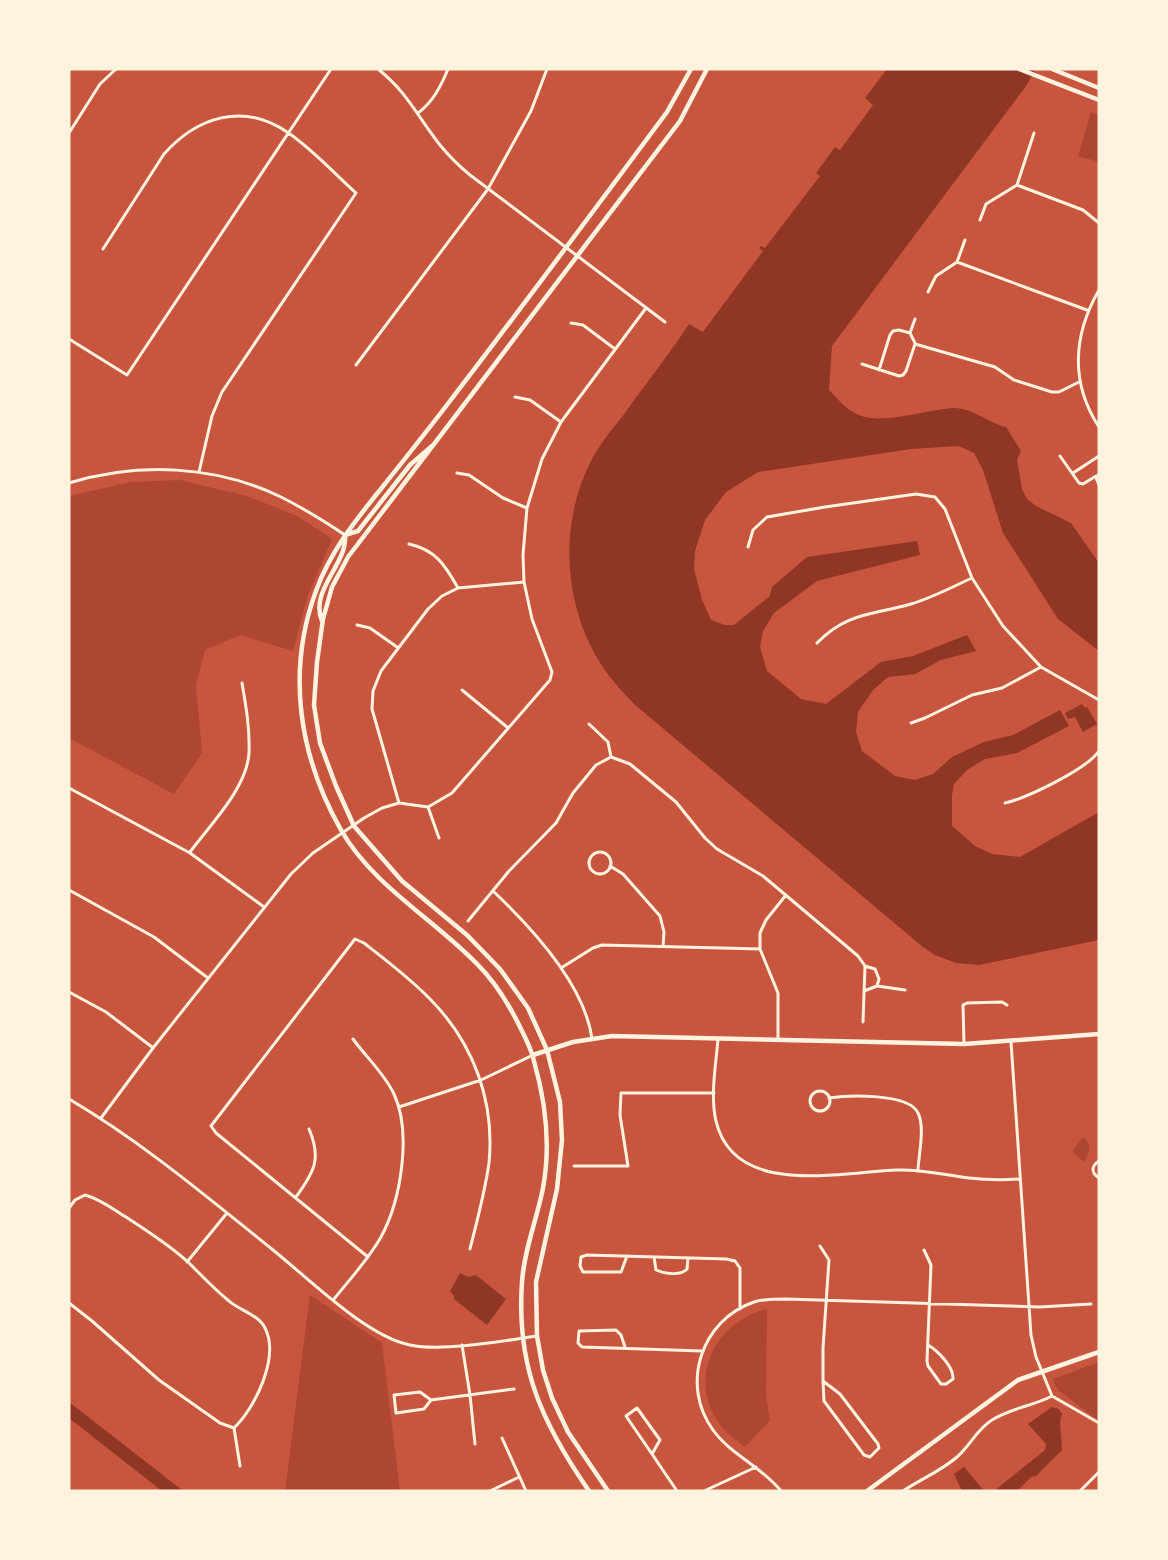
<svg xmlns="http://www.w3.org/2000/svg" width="1168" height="1560" viewBox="0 0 1168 1560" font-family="'Alegreya Sans',sans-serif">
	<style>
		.green { fill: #ae4732 }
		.water { fill: #8f3625 }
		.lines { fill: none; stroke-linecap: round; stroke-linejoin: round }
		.minor { stroke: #fff3e0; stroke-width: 3 }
		.tertiary { stroke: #fff3e0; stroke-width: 4.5 }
		.secondary { stroke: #fff3e0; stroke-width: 4.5 }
	</style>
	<rect width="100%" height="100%" fill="#c8553d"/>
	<path class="green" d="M1091 112 1099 115V162L1078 156Z
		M180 480 247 496 297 516 332 539 307 598 293 651 240 635 205 650 196 685 202 753 174 794 69 738V496L131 482Z
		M1082 1138H1085C1092 1148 1090 1152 1084 1162L1073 1153V1150Z
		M310 1295 382 1343 400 1491H285Z
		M767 1309 766 1396 770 1420 745 1447C735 1440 725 1432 718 1422 687 1375 717 1321 767 1309Z
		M1099 1362V1421L1058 1390 1053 1379Z"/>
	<path class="water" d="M887 69H1036L1026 86 832 346 829 390C836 397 844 407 853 412 876 428 927 409 954 408 973 408 988 423 1006 427L1021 451 1017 460 1022 489 1027 499 1036 506 1071 523 1099 563V651L1058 619 1003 533 983 470 974 453 959 446 911 449 758 472 726 492 705 520 695 551 694 569 702 600 711 620 725 625H734L770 596 772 587 807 557 917 541 920 555 817 581 774 613 763 631 760 647 767 671 801 699 826 704 881 662 913 656 967 635 976 651 941 660 915 674 888 677 873 690 858 712 856 732 862 751 895 776 915 780 933 774 952 757 984 742 1013 735 1060 710 1069 726 1017 753 985 759 967 770 954 784 952 795V826L975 846 992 854 1020 857 1099 812V940L979 965 956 963 935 955 923 947 634 704C624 693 613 682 605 670 563 610 558 525 591 461 600 444 613 428 625 413 646 383 669 355 689 324L703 332 763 251 759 248 761 246 765 248 820 176 816 173 835 147 840 150 873 105 865 98Z
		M1082 704 1085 708 1087 707 1097 724 1083 732 1075 717 1068 719 1065 713Z
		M460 1273 468 1277 476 1275 506 1299 487 1325 454 1299V1296L450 1291Z
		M69 1402 182 1490 183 1491H162L69 1418Z
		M1052 1407 1059 1409 1062 1414 1060 1422 1062 1450 1036 1476 1031 1477 1017 1491H994L1045 1450 1046 1444 1028 1424Z
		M964 1467 965 1468 984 1491H962L954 1474Z"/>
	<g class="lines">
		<path class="minor" d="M378 69C408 93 417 116 440 145 449 156 459 166 470 175L665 322
			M418 113C433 102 441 86 448 69
			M69 133 100 84 116 69
			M1017 185 1034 133
			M980 220 986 204 1017 185 1083 210 1099 223
			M103 249 164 154C197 117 243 102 287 132 310 147 335 174 356 193L222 392 212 416 199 472
			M957 262 1087 310
			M1099 290C1073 335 1070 383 1099 427
			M928 292 936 276 957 262 965 240
			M571 323 583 325 615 349
			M910 333 915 319
			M69 339 127 375 331 69
			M862 364 899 376 903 375 906 371 915 344 995 367 1014 380 1052 392H1059L1079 382
			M356 365 488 189 531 111 547 69
			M879 370 890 335 893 331 899 330 910 333 915 343
			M515 397 530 400 561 422
			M1060 456 1079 483 1083 484 1096 476
			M457 473 469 475 503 498 527 508
			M1073 473 1099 456
			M1099 474 1096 478 1099 485
			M69 483C139 462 215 465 281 497 303 508 324 521 345 535
			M409 544C436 550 445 565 458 588
			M748 547 753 530 767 517 825 507 916 494 935 497 945 509 972 578 1003 626 1041 667 1099 700
			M357 625 370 628 397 647
			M817 643C847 612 873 615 911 604 932 598 952 587 972 578
			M462 690 507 727
			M911 723 925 718 972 695 1002 688 1041 667
			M589 724 608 742 611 757 630 764 676 802 705 838 717 849 763 876 858 956 865 966 863 1022
			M69 788 190 853 264 907
			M399 803 372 709 373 691 381 671 428 609 442 596 458 588 524 582
			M1005 803C1027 798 1087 769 1099 751
			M428 807 439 838
			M190 852C210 825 247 788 249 753 250 729 246 706 242 683
			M589 863a11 11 0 1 1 22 0a11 11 0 1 1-22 0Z
			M610 866 623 874 660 916 664 932 663 947
			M69 890 154 937 208 978
			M493 891C531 927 585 985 592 1039
			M468 921 509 871 556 823 573 793 596 765 611 757
			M561 968 593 948 602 945 760 949
			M877 986 905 990
			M864 991 877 986 879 979 875 969 865 966
			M69 992 106 1012 152 1047
			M718 1039C716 1065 710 1095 716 1121 734 1198 840 1172 897 1170 922 1169 945 1175 969 1178 986 1180 1003 1180 1020 1179
			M778 1039V993L760 949V933L766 920 786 895
			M1011 1042 1031 1335 1036 1357 1052 1396
			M964 1044 963 1005 967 1003 1002 1002 1007 1005
			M810 1101a10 10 0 1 1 20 0a10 10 0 1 1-20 0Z
			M829 1098C848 1095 909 1093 918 1113 925 1126 919 1154 918 1169
			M69 1099C142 1142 207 1197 273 1250 308 1278 367 1337 410 1345 442 1352 503 1341 537 1336
			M399 1107 481 1080 533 1055
			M101 1118 153 1048 291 874 313 853 364 818 382 808 399 803 428 807 452 793 550 680 552 672 532 619 524 582 523 555 527 508 542 459 561 422 646 308
			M1099 1161C1091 1166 1091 1173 1099 1178
			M574 1166H628L620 1115 621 1093H714
			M296 1197C314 1172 322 1159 309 1129
			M69 1208 75 1200 85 1195C100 1199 113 1209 126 1217 147 1231 170 1245 189 1263 202 1276 214 1289 229 1301 239 1310 259 1315 265 1328 280 1357 255 1408 234 1428
			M820 1246 829 1260 823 1348V1381L840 1394 878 1444 879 1448 870 1457 864 1455 824 1401 823 1381
			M924 1250 931 1265 927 1361 928 1366 941 1384H946L953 1379C954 1367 938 1351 928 1345
			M627 1256 621 1272H583L580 1266 581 1257 587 1255 726 1259 735 1261 740 1268V1309
			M368 1257 216 1133 211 1126 355 939 364 943C387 961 411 979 431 1000 474 1044 495 1102 489 1163 485 1192 477 1221 470 1249
			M654 1257 656 1270C665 1274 681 1276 687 1269L688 1258
			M187 1262 227 1213
			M334 1299C350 1279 368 1260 381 1237 401 1200 412 1133 394 1094 384 1073 366 1057 353 1039
			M69 1303 92 1321 159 1380 220 1423 234 1428
			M462 1345 470 1395 475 1444
			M625 1347 621 1335 616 1330 579 1331 578 1343 582 1347 702 1351
			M431 1400 424 1409 396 1413 394 1395 420 1392 431 1400 514 1389
			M234 1428 240 1466
			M502 1438 526 1491
			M652 1454 626 1416 637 1408 660 1440 652 1454 677 1491
			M490 1491 519 1477
			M704 1491 756 1467
			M781 1491C762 1467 730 1454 713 1430 680 1385 701 1320 754 1302 764 1299 775 1299 786 1299L1040 1307 1091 1304
			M903 1491C921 1479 941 1471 957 1457 970 1446 977 1429 992 1420 1011 1408 1033 1406 1052 1396L1099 1423
			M1080 1491 1099 1472"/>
		<path class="tertiary" d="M345 535 358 531 410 465 432 446
			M322 621C309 590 348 564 345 535
			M533 1055 573 1042 612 1036 964 1044 1099 1034
			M589 1491C542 1423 516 1367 522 1282 524 1250 537 1219 543 1188 551 1145 546 1103 534 1061 532 1051 527 1041 522 1031 511 1008 496 983 478 965 434 919 373 886 341 830 299 756 286 672 316 591 330 552 355 521 380 490 404 460 427 431 450 401 523 306 595 209 667 112L691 69
			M608 1491 568 1432 552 1398 543 1370 537 1336 536 1282 557 1189 562 1140 560 1102 547 1050 528 1008 500 969 467 935 402 881 354 826 336 786 320 743 314 705 317 662 323 619 332 587 348 557 680 121 707 69
			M867 1491 1018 1380 1099 1352"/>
		<path class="secondary" d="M1019 69 1099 100
			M1052 69 1099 88"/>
	</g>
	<rect width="1168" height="1560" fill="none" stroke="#fff3e0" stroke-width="141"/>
</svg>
